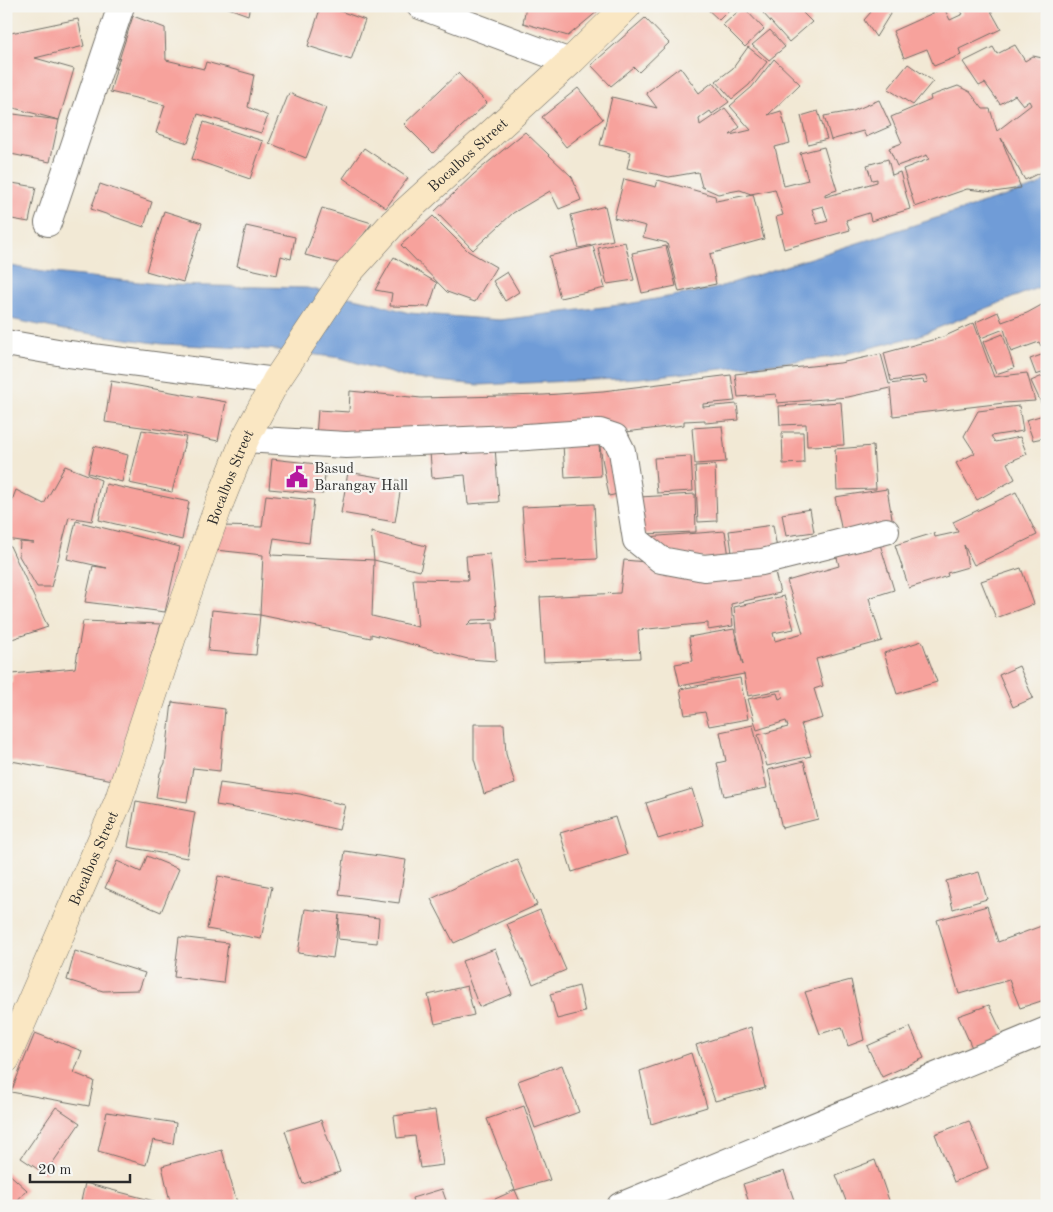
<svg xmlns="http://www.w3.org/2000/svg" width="1053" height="1212" viewBox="0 0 1053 1212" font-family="'Old Standard TT',serif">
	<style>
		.water { fill: #6f9cd7; stroke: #4d6481 }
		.building { fill: #f7a29c; fill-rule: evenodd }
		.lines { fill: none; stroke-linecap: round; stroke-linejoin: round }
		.street-casing { stroke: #716e66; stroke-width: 28 }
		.secondary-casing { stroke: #716e66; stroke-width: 29 }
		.street { stroke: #fff; stroke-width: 26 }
		.secondary { stroke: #fae7c3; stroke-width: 28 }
		.labels { text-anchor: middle; stroke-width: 4.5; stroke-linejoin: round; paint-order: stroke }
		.street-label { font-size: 15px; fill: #2b2b2b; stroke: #f6f6f2 }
		.poi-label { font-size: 15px; fill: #2b2b2b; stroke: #f6f6f2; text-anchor: start }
	</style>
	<rect width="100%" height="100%" fill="#f6f6f2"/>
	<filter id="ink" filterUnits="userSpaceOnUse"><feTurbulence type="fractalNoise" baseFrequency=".02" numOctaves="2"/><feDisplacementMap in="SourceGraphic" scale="10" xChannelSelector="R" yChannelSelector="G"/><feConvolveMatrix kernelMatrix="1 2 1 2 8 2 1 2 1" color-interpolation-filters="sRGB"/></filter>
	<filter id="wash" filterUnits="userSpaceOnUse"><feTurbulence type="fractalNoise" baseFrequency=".0096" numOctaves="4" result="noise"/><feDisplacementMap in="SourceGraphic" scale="20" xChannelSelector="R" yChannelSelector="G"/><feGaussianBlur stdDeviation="1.12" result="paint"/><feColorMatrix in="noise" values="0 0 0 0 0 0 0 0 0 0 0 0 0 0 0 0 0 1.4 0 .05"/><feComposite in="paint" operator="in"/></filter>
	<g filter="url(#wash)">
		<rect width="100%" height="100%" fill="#f2e9d5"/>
		<path class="water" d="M1047 179V284L918 336 833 357 640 378 479 385 407 378 341 358 269 349 162 344 58 329 6 318V265L43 272 168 285 307 288 372 302 409 313 500 320 627 304 713 289 1037 186Z"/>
		<g id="blocks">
			<path class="building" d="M223 6H250L248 15Z
				M321 6H326L365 20 351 60 308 46Z
				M526 6H604L568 36 523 23Z
				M704 6H733L719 20Z
				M765 6H810L803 13 812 22 789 42 763 13 767 9Z
				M865 6H895L876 37 864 20 871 12Z
				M958 6H995L991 11 1001 29 959 49 961 55 934 66 927 49 904 58 893 31 944 8 950 20 963 14Z
				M1031 6H1047V11L1031 7Z
				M743 7 764 29 745 47 723 25Z
				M133 16 165 28 166 60 204 69 206 62 254 75 248 107 268 116 261 133 198 114 188 143 156 133 165 105 110 92 117 66Z
				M645 18 669 43 639 72 634 67 611 86 591 65Z
				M78 19 84 46 35 58 74 69 59 120 50 162 6 153V113L59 120 6 106V34Z
				M770 30 785 47 769 60 752 45Z
				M1015 45 1025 61 1033 56 1047 59V169L1025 180 1001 138 1021 188 994 192 967 189 915 207 903 169 929 159 927 155 897 166 889 148 902 143 891 117 931 100 930 96 958 86 970 92 983 109H990L997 131 1031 105 1029 101 1023 105 1015 95 1000 104 985 83 979 86 963 62 993 47 997 54Z
				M748 47 767 62 749 85 732 99 716 81 733 68Z
				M774 59 800 84 768 115 781 111 790 143 775 147 784 186 808 180 800 153 824 147 837 190 825 194V197L877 182V179L872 180 867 165 888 159 892 175 900 172 910 209 871 221 869 213 846 220 850 230 784 249 776 217 783 215 775 189 751 194 740 190 718 194 702 187 698 172 669 177 627 168 631 152 600 145 612 97 657 108 646 93 680 67 699 93 713 82 729 102 712 114 710 111 699 119 700 125 725 108 740 127 730 135 751 130 730 106 752 87ZM823 206 828 221 817 224 812 209Z
				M908 64 933 81 913 105 888 89Z
				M458 73 487 103 433 153 404 124Z
				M578 88 603 119 566 147 542 117Z
				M289 93 326 108 306 158 269 143Z
				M879 100 891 126 866 137 863 131 831 140 824 116 853 111Z
				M818 111 827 139 808 144 801 116Z
				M204 122 263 141 250 179 192 159Z
				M525 132 572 177 581 200 559 209 550 191 513 213 473 250 435 211 474 174Z
				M364 148 408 178 386 208 343 178Z
				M624 179 656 187 658 180 715 196 716 201 753 194 764 239 710 254 716 284 679 292 667 243 643 237 646 226 614 218Z
				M6 182 36 187 29 222 6 218Z
				M100 184 152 202 144 227 91 209Z
				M605 206 613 240 579 248 571 215Z
				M322 208 372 223 342 264 305 255Z
				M164 211 202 223 183 282 146 271Z
				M433 216 468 251 496 267 475 302 447 292 401 245Z
				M246 226 295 237 291 259 281 256 277 275 237 266Z
				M625 242 634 280 607 284 598 248Z
				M593 246 605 288 560 298 549 256Z
				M666 246 676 286 642 293 632 253Z
				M394 257 437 283 429 307 390 306 392 293 375 290Z
				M507 272 519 292 505 301 493 281Z
				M1047 302V343L1041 346 1039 342 1011 352 1004 329 981 338 976 322 998 312 1002 322 1027 313Z
				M974 323 994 377 1027 373 1035 401 1004 403 893 416 890 388 848 397 777 403 776 394 738 397 735 374 840 363 881 354 889 384 923 380 924 383 928 382 925 376 891 381 884 353 943 337Z
				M1003 334 1014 368 996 374 983 342Z
				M1047 353V371L1036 375 1030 359Z
				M1047 374V405L1043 407 1031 381Z
				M731 375 735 401 703 404V407L737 404 739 420 705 423V420L684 421V425L617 433 316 436 318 410 349 412 350 391 421 398 544 395 603 391Z
				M111 381 226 402 218 441 171 431 105 422Z
				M841 402 844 445 807 446 806 424 780 425 779 406Z
				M1019 406 1023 431 991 436 995 442 1020 437 1027 454 1007 463 1015 479 977 500 956 463 975 453 964 436 978 411Z
				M1047 414V449H1046L1043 438 1033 440 1026 420Z
				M722 426 726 462 695 464 692 428Z
				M142 430 186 437 172 492 129 483Z
				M782 432H803L804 463 783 464Z
				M612 439 622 493 609 496 599 442Z
				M599 442 601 476 565 478 563 444Z
				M94 446 128 455 122 482 88 473Z
				M873 446 876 489 837 490 835 449Z
				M495 447 499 502 468 504 465 475 432 478 430 452Z
				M691 456 693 491 657 493 654 458Z
				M272 459 326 465 323 494 269 489Z
				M715 465 717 521 698 522 695 466Z
				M65 466 101 480 92 521 69 517 51 587H37L19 556 20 542 34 543 6 539V516L16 490 44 504Z
				M348 472 402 481 395 522 341 513Z
				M106 484 189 502 182 540 99 520Z
				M887 489 893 524 842 532 835 497Z
				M1016 492 1037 535 974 565 964 545 968 567 947 573 948 576 909 588 895 545 934 533 935 537 958 532 953 522Z
				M695 494 696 532 641 534 639 497Z
				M266 495 314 500 309 543 274 538 271 555 374 560 372 616 418 627 413 579 468 580 466 556 490 554 497 619 472 620 467 625 493 623 496 661 468 659 371 634V638L260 615 263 555 215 550 222 526 262 527Z
				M594 504 597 559 526 562 522 507Z
				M810 509 814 532 786 536 782 514Z
				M76 521 180 547 165 612 85 602 93 566 107 568 67 559Z
				M773 525 778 555 733 560 729 531Z
				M725 531 730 563 648 548 646 537Z
				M371 532 426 546 420 571 374 560Z
				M879 541 894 590 869 598 882 641 816 659 823 686 814 689 823 718 801 724 811 756 767 766 758 735 788 727 786 721 757 730 748 699 777 693 779 699 783 697 781 690 748 696 744 674 680 686 675 664 693 661 689 637 734 629 743 665 736 631 734 607 784 596 794 629 773 633 775 641 803 633 787 581 839 566 836 553Z
				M10 546 48 627 6 641V548Z
				M624 560 668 564H773L780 593 731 604 733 626 708 630V623L638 630 640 658 544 662 540 597 620 593Z
				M1021 568 1034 604 996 618 981 581Z
				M212 610 260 615 256 655 208 651Z
				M83 621 161 624 113 780 6 760V682H12V674L75 668Z
				M922 641 937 682 897 694 884 653Z
				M1019 666 1033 698 1013 707 999 675Z
				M740 678 748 719 709 726 705 712 685 715 680 689Z
				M172 702 225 709 220 771 193 768 187 802 156 797 160 773 165 763Z
				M474 724H504L506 754 515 784 484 794 474 759Z
				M753 725 767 788 724 796 717 763 726 761 720 732Z
				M804 761 818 819 782 828 768 770Z
				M220 783 300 794 345 805 339 830 266 813 216 805Z
				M692 789 703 825 658 839 646 803Z
				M136 801 195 812 187 858 128 847Z
				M615 817 627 855 572 872 560 833Z
				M345 851 406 860 399 903 339 895Z
				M147 856 179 869 161 912 105 888 117 861 141 872Z
				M517 859 537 905 454 943 431 899Z
				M979 872 987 899 953 909 946 881Z
				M218 876 272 887 261 939 207 929Z
				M987 906 998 942 1044 925 1047 933V999L1020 1008 1009 980 959 994 937 920Z
				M305 909 379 918 377 943 338 939 339 915 333 958 298 953Z
				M540 910 566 970 533 984 507 924Z
				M179 937 228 943 223 983 174 977Z
				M495 949 512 994 479 1007 462 961Z
				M75 951 145 973 139 990 103 991 67 980Z
				M851 980 864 1040 848 1046 842 1027 820 1034 805 992Z
				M467 986 474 1015 435 1024 428 995Z
				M579 986 585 1012 557 1019 550 994Z
				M989 1005 1004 1037 973 1050 958 1016Z
				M751 1027 765 1088 715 1101 696 1045Z
				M910 1027 924 1058 882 1077 867 1046Z
				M35 1033 82 1051 74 1073 94 1081 89 1106 11 1092Z
				M691 1053 707 1107 651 1124 640 1071Z
				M562 1065 579 1112 535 1128 518 1081Z
				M524 1106 550 1180 515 1190 522 1206H484V1204L515 1190 487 1119Z
				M56 1107 80 1123 45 1174 21 1158Z
				M435 1110 443 1165 420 1168 415 1136 397 1138 394 1116Z
				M107 1112 176 1123 173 1144 153 1140 146 1165 98 1151Z
				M321 1120 340 1172 303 1184 285 1131Z
				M969 1121 988 1168 954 1182 935 1134Z
				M222 1150 238 1206H171L162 1166Z
				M875 1160 891 1206H848L836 1175Z
				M6 1171 27 1190 12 1206H6Z
				M784 1171 796 1206H750L743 1184Z
				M85 1183 154 1201 153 1206H80Z
				M442 1189 448 1206H414L412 1198Z"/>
		</g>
	</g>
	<g filter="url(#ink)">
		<use href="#blocks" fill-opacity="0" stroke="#716e66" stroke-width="1"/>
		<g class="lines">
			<g class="street-casing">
				<path id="street" d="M420 6 570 62
					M48 223 121 6
					M6 343 69 354 276 381
					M245 439 346 445 512 438 600 432 615 437 622 451 636 540 661 560 704 568 762 562 886 531
					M620 1206 1047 1030"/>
			</g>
			<g class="secondary-casing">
				<g id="secondary">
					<path id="s1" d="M6 1059 118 802 175 628 221 499 245 439 276 381 348 273 393 223 570 62 627 6"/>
				</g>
			</g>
			<use href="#street" class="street"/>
			<use href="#secondary" class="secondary"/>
		</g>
	</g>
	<defs>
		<g id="civic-bare" transform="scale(1.725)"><path d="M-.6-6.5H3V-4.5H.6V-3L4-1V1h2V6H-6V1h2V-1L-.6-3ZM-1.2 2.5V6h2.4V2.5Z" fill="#b5179e" stroke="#f6f6f2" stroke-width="2.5" paint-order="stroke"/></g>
	</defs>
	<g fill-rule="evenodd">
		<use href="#civic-bare" x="297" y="477"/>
	</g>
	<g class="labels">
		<g class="street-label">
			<text dy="5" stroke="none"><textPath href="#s1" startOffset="1029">Bocalbos Street</textPath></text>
			<text dy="5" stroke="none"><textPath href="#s1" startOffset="624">Bocalbos Street</textPath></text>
			<text dy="5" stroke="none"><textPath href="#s1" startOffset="219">Bocalbos Street</textPath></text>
		</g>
		<g class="poi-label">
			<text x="314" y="473">Basud<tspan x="314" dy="17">Barangay Hall</tspan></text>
		</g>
	</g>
	<rect width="1053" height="1212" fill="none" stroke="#f6f6f2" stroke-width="25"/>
	<path d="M30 1174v8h100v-8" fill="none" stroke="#2b2b2b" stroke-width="2.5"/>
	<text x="38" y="1174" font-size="15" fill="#2b2b2b" stroke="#f6f6f2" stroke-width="4" paint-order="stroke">20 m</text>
</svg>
